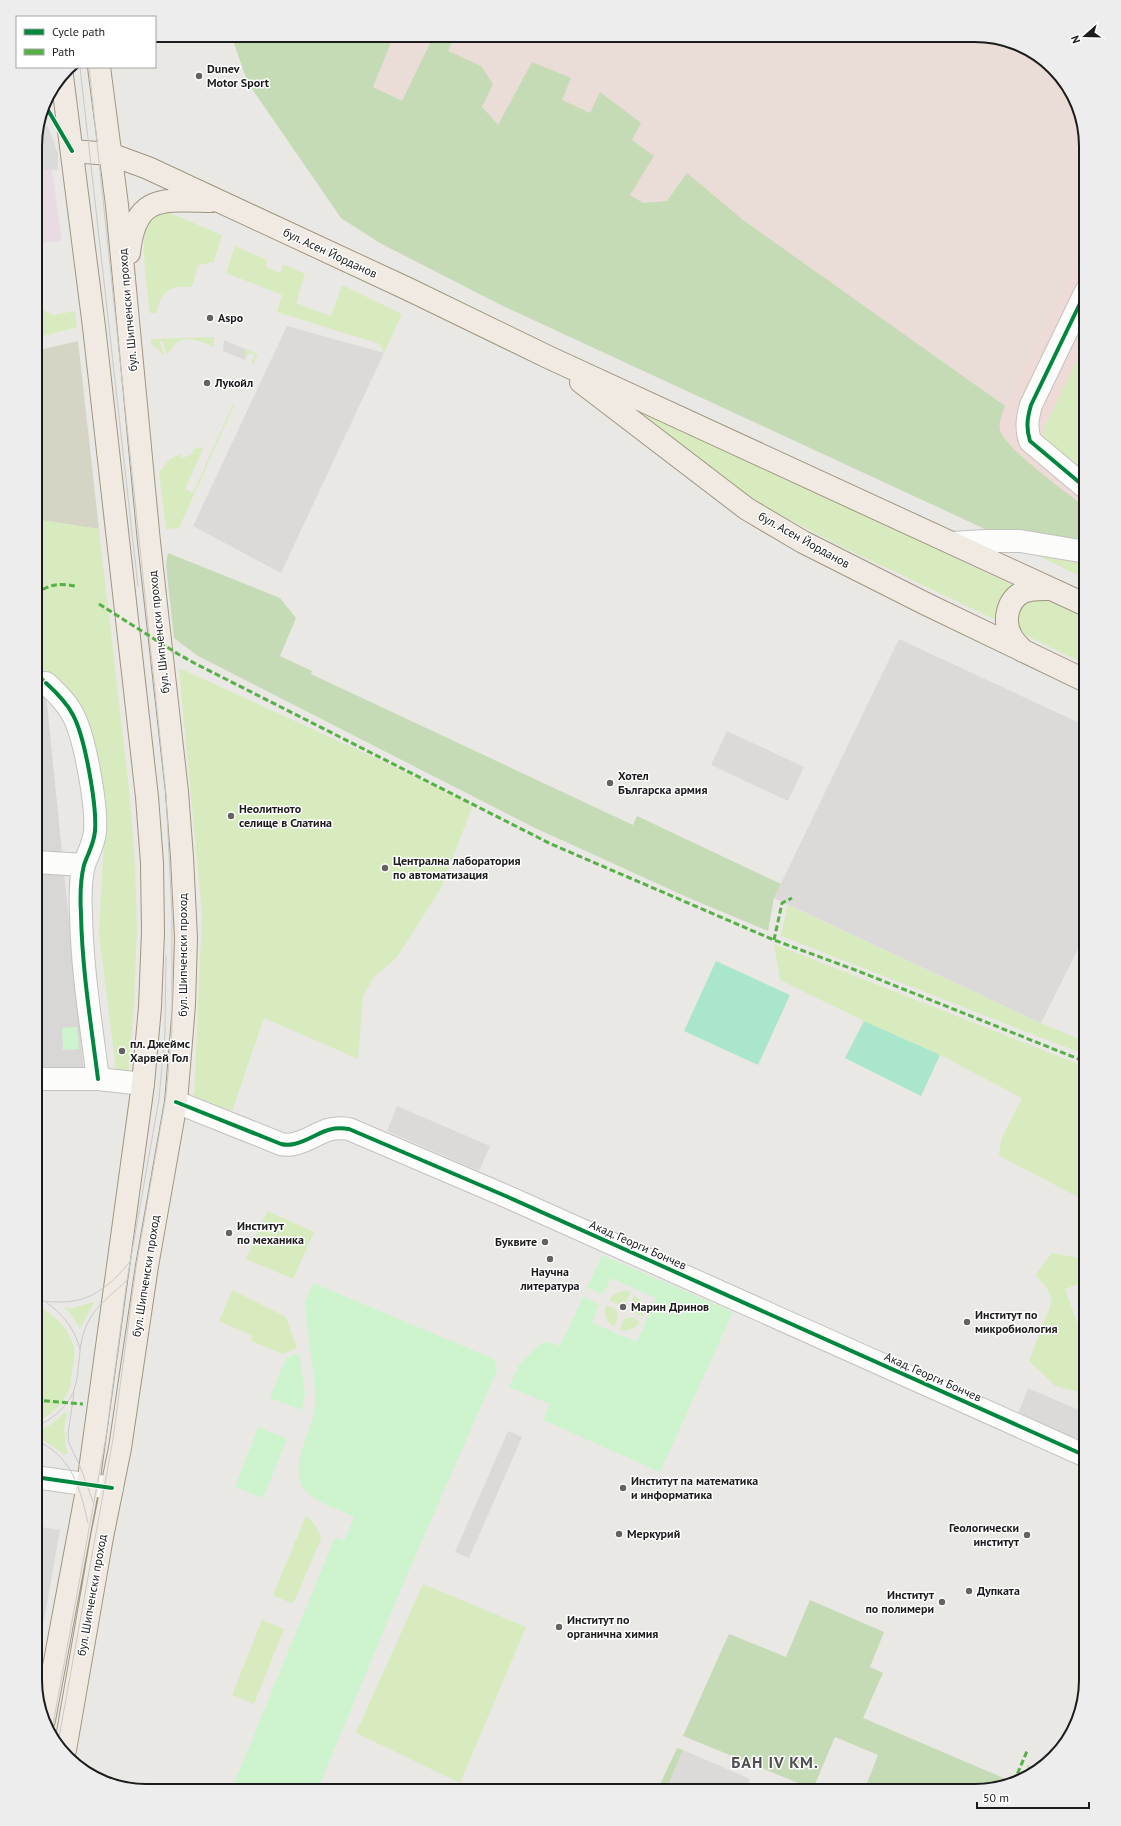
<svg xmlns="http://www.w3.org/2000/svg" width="1121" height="1826" viewBox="0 0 1121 1826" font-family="'PT Sans',sans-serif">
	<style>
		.residential { fill: #d9d7d5 }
		.commercial { fill: #eedad7 }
		.industrial { fill: #e9dbe4 }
		.military { fill: #eadcd6 }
		.construction { fill: #d5d4c5 }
		.grass { fill: #d7ebbf }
		.forest { fill: #c4dbb6 }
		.park { fill: #cef4ce }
		.pitch { fill: #aae6cc }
		.parking { fill: #dbdad8 }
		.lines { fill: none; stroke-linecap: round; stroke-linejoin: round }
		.minor-casing { stroke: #c3c2c0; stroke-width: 24 }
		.major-casing { stroke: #a09581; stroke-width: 24 }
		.minor { stroke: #fcfcfb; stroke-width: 22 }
		.major { stroke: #f0eae2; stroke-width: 22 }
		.tram { stroke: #c9c9c8; stroke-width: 1 }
		.quiet { stroke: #55b145; stroke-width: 3; stroke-dasharray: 6 3; stroke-linecap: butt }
		.cycleway-casing { stroke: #fff; stroke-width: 6 }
		.cycleway { stroke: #00873e; stroke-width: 4 }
		.poi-dot { fill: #646362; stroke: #fff; stroke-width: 1.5 }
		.labels { text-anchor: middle; stroke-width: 3; stroke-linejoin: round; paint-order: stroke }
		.poi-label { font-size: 12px; font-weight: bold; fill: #1c1c1c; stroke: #fff; text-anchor: start }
		.street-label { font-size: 12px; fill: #1c1c1c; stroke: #fff }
		.district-label { font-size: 16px; font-weight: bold; letter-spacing: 1px; fill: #4f4f4f; stroke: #fff }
		.rim { fill: none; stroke: #1c1c1c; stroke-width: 2 }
	</style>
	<rect width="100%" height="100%" fill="#eae8e4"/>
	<path class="residential" d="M35 614 44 674 84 1070H35Z"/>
	<path class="commercial" d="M1086 242V579L945 510 1005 406Z"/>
	<path class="industrial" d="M43 106 62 241 35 244V139Z"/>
	<path class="military" d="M385 35H983L1037 54 1074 97 1086 146V242L1005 406 945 510 501 305 380 243 341 218Z"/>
	<path class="construction" d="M78 341 99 529 40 520 35 530V351Z"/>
	<path class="grass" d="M162 213H170L222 235 214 262 198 265 192 287C170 285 160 291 157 313H150C148 292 138 237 149 221 152 216 156 215 162 213Z
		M235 246 267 260 266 267 280 273 283 264 305 274 296 303 331 316 342 285 402 314 384 353 380 344 277 312 282 295 226 273Z
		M35 306 53 315 75 311 77 327 35 338Z
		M214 337V347C193 338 180 332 167 355L163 342 159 341 165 356 151 343V339Z
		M221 339 258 354 253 364 251 363 255 355 250 353 245 360V349Z
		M1086 342V476L1043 439 1045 426Z
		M233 404 234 405 179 528 166 529 159 472 170 459 180 454 182 458 193 454 192 450 200 447 203 449 185 489 193 493Z
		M640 412H644L1017 587 998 621 834 543 764 506 721 476Z
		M40 520 99 529 130 798 135 863 137 930 134 1005 129 1071H116L99 934 104 838 96 762 44 674 35 614V530Z
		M1025 549 1058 554 1086 564V579Z
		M1040 599 1046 600 1086 619V665L1025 635C1016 627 1017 621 1017 610L1029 600Z
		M179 668 402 770 473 805 441 888 397 957 374 977 363 996 358 1059 264 1018 232 1111 194 1096 202 915Z
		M788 905 1041 1023 1086 1042V1055L781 936Z
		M774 944 1086 1067V1201L999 1156 1001 1139 1022 1098 940 1055 864 1021 780 980Z
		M267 1211 314 1232 293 1279 246 1259Z
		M1086 1215V1281L1065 1289C1075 1318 1096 1363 1083 1393L1055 1386 1029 1361 1052 1301 1047 1288 1035 1275 1052 1253 1080 1258Z
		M232 1290 286 1317 297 1348 283 1354 251 1341 253 1336 219 1321Z
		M626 1290 631 1292 626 1302 617 1304 609 1300 614 1294Z
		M634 1295C642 1300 645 1307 643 1317L633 1312 631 1303Z
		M94 1302 80 1329 73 1317 64 1307 72 1308Z
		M606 1305 616 1309 618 1318 614 1327C606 1322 603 1314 606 1305Z
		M35 1306C52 1312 67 1326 73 1344 76 1353 74 1361 72 1371 71 1377 71 1386 68 1392 62 1405 48 1418 35 1422Z
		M632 1317 640 1322C636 1329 628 1331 619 1330L624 1319Z
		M65 1412 67 1414 64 1429 67 1453 64 1455 54 1447 35 1435V1433L53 1423Z
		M306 1516C314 1523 319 1528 321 1539L293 1604 273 1595Z
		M423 1584 526 1627 460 1783 356 1733Z
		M262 1620 284 1629 254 1704 232 1695Z"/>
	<path class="forest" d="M231 35H394L373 87 402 101 434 35H455L448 51 481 66 493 84 482 107 498 125 532 62 571 78 562 100 590 113 600 92 641 123 632 140 654 156 630 195 643 203 667 201 687 173 743 220 1005 406C1003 413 998 424 1000 430 1005 449 1068 493 1086 508V540L985 529 501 305 380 243 341 218 248 83Z
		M168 553 280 598 296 618 280 656 312 671 311 674 633 825 637 816 781 884 774 898 768 931 689 898 533 827 198 656 174 638 166 565Z
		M810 1600 884 1632 870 1667 883 1673 863 1718 1013 1782 975 1791H864L878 1755 835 1737 813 1789 683 1736 729 1634 786 1657Z
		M677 1748 683 1750 666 1791H657Z
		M1028 1765 1037 1769 1023 1780Z"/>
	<path class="park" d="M77 1027 79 1049 63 1050 62 1028Z
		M602 1255 733 1312 660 1472 543 1420 550 1404 509 1387 519 1365 541 1343 549 1342 560 1346 583 1297 599 1304 592 1323 637 1342 656 1298 611 1278 603 1294 587 1288Z
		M313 1283 494 1359 497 1370 407 1575 317 1791H231L335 1537 344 1541 354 1517C340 1509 309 1501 302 1486 290 1456 314 1433 315 1404 316 1376 309 1349 307 1322 306 1316 305 1309 305 1303 307 1297 310 1290 313 1283Z
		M299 1353 305 1393 302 1410 270 1398 286 1358Z
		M258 1427 287 1439 263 1498 235 1487Z"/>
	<path class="pitch" d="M716 961 790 995 758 1065 684 1031Z
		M864 1021 940 1055 921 1096 845 1058Z"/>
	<path class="parking" d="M38 125 48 126 58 154V170L35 169V139Z
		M287 326 384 353 281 573 193 526Z
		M224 340 245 349V360L223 351Z
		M899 639 1086 726V933L1041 1023 774 898Z
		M727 731 804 767 788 801 711 765Z
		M397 1106 490 1146 479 1171 387 1131Z
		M1028 1388 1086 1413V1443L1018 1414Z
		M508 1431 522 1437 469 1558 455 1552Z
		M35 1526 60 1530 35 1671Z
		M683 1750 750 1779 745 1791H666Z"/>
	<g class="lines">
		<g class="minor-casing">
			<path id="minor" d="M1086 488 1030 441C1026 428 1027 419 1031 405L1086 291
				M952 543 985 541H1020L1086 552
				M46 683C57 693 67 703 73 715 85 737 97 806 95 831 94 844 88 853 84 865 80 881 80 897 81 914 82 969 91 1024 98 1079
				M35 862 84 865
				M35 1079H98L143 1084
				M176 1102 281 1144C285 1145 290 1145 294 1144 316 1139 323 1125 349 1129L508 1197 1086 1456
				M35 1477 112 1488"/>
		</g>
		<g class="major-casing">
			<path id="major" d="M72 151 110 154 148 168 408 289 548 357 1086 605
				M129 253C135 194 162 200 211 201
				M581 382 747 509 803 542 926 604 1086 681
				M1023 651C1019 646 1014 642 1011 636 1003 621 1007 600 1023 592 1032 588 1042 589 1051 589
				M44 1720 88 1485 143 1084 150 1007 153 932 152 863 147 797 94 327 62 76
				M65 1750 102 1537 120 1448 147 1266 176 1102 184 1005 186 938 182 857 177 792 149 542 117 205 99 67"/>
		</g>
		<use href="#minor" class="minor"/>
		<use href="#major" class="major"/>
		<path class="tram" d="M80 67 138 586
			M35 1300C80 1307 100 1297 129 1263
			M46 1302C63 1315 74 1327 80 1349
			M74 1393 68 1434 69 1443 80 1466 93 1502
			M35 1427C50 1421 69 1406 74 1390 81 1369 77 1344 87 1324 97 1303 113 1295 128 1279
			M35 1440C72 1455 80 1488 88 1523
			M51 1735 106 1437 127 1280 159 1099 165 1032 166 956
			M58 1743 113 1439 136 1267 166 1096 172 1031V915L166 794 89 67"/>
		<path class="quiet" d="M35 594C51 584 57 583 75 586
			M99 604 178 654 196 664 551 844 774 940 858 971 1086 1062
			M35 670 46 683
			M774 940 782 903 792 898
			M35 1400 83 1404
			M1014 1782 1027 1751"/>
		<g class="cycleway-casing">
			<path id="cycleway" d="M45 101V105L72 151
				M1086 488 1030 441C1026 428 1027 419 1031 405L1086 291
				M46 683C57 693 67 703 73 715 85 737 97 806 95 831 94 844 88 853 84 865 80 881 80 897 81 914 82 969 91 1024 98 1079
				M176 1102 281 1144C285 1145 290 1145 294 1144 316 1139 323 1125 349 1129L508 1197 1086 1456
				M35 1477 112 1488"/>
		</g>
		<use href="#cycleway" class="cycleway"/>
	</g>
	<g class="poi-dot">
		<circle cx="199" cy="76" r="4"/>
		<circle cx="210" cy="318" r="4"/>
		<circle cx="207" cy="383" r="4"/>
		<circle cx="610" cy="783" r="4"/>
		<circle cx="231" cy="816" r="4"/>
		<circle cx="385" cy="868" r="4"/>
		<circle cx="122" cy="1051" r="4"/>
		<circle cx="229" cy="1233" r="4"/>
		<circle cx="545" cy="1242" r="4"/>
		<circle cx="550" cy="1259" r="4"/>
		<circle cx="623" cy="1307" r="4"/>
		<circle cx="967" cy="1322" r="4"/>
		<circle cx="623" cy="1488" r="4"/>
		<circle cx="619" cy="1534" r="4"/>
		<circle cx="1027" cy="1535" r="4"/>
		<circle cx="969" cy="1591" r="4"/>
		<circle cx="942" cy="1602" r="4"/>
		<circle cx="559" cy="1627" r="4"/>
	</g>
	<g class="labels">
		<g class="poi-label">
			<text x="207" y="73">Dunev<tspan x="207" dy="14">Motor Sport</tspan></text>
			<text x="218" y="322">Aspo</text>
			<text x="215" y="387">Лукойл</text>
			<text x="618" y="780">Хотел<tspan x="618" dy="14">Българска армия</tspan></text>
			<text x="239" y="813">Неолитното<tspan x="239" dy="14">селище в Слатина</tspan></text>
			<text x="393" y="865">Централна лаборатория<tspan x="393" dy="14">по автоматизация</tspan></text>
			<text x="130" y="1048">пл. Джеймс<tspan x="130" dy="14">Харвей Гол</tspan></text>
			<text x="237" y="1230">Институт<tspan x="237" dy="14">по механика</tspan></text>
			<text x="537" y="1246" text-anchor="end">Буквите</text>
			<text x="550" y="1276" text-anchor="middle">Научна<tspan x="550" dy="14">литература</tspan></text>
			<text x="631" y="1311">Марин Дринов</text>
			<text x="975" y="1319">Институт по<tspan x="975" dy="14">микробиология</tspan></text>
			<text x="631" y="1485">Институт па математика<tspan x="631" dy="14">и информатика</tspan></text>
			<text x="1019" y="1532" text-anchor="end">Геологически<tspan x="1019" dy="14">институт</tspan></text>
			<text x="627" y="1538">Меркурий</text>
			<text x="977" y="1595">Дупката</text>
			<text x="934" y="1599" text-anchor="end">Институт<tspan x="934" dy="14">по полимери</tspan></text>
			<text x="567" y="1624">Институт по<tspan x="567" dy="14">органична химия</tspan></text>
		</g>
		<g class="street-label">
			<text transform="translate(330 253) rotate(25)" y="4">бул. Асен Йорданов</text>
			<text transform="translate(128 310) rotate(-95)" y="4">бул. Шипченски проход</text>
			<text transform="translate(804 540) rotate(29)" y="4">бул. Асен Йорданов</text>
			<text transform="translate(159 632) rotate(-96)" y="4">бул. Шипченски проход</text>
			<text transform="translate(183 955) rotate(-90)" y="4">бул. Шипченски проход</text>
			<text transform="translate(638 1245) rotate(24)" y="4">Акад. Георги Бончев</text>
			<text transform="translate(146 1276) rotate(-81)" y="4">бул. Шипченски проход</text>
			<text transform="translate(933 1377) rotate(24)" y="4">Акад. Георги Бончев</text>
			<text transform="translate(92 1595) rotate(-80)" y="4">бул. Шипченски проход</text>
		</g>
		<g class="district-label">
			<text x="775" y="1768">БАН IV КМ.</text>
		</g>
	</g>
	<path d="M0 0H1121V1826H0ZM146 42H975A104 104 0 0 1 1079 146V1680A104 104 0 0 1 975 1784H146A104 104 0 0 1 42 1680V146A104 104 0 0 1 146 42Z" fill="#ededed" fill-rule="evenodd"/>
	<path class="rim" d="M146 42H975A104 104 0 0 1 1079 146V1680A104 104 0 0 1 975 1784H146A104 104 0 0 1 42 1680V146A104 104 0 0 1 146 42Z"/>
	<rect x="16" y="16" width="140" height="52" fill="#ffffff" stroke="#a4a4a4"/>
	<rect x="24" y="29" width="20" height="6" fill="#00873e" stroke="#a4a4a4"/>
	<text x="52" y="36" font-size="12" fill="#1c1c1c">Cycle path</text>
	<rect x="24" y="49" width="20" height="6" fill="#55b145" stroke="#a4a4a4"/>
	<text x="52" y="56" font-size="12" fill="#1c1c1c">Path</text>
	<g transform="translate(1085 36) rotate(250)" stroke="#ffffff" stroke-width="3" paint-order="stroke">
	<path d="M0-3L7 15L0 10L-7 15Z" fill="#1c1c1c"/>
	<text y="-6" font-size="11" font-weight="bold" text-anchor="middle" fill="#1c1c1c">N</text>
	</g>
	<path d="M977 1802v6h112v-6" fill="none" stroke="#1c1c1c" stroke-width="2"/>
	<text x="983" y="1802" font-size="12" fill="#1c1c1c" stroke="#ffffff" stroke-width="3" paint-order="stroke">50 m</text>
</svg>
